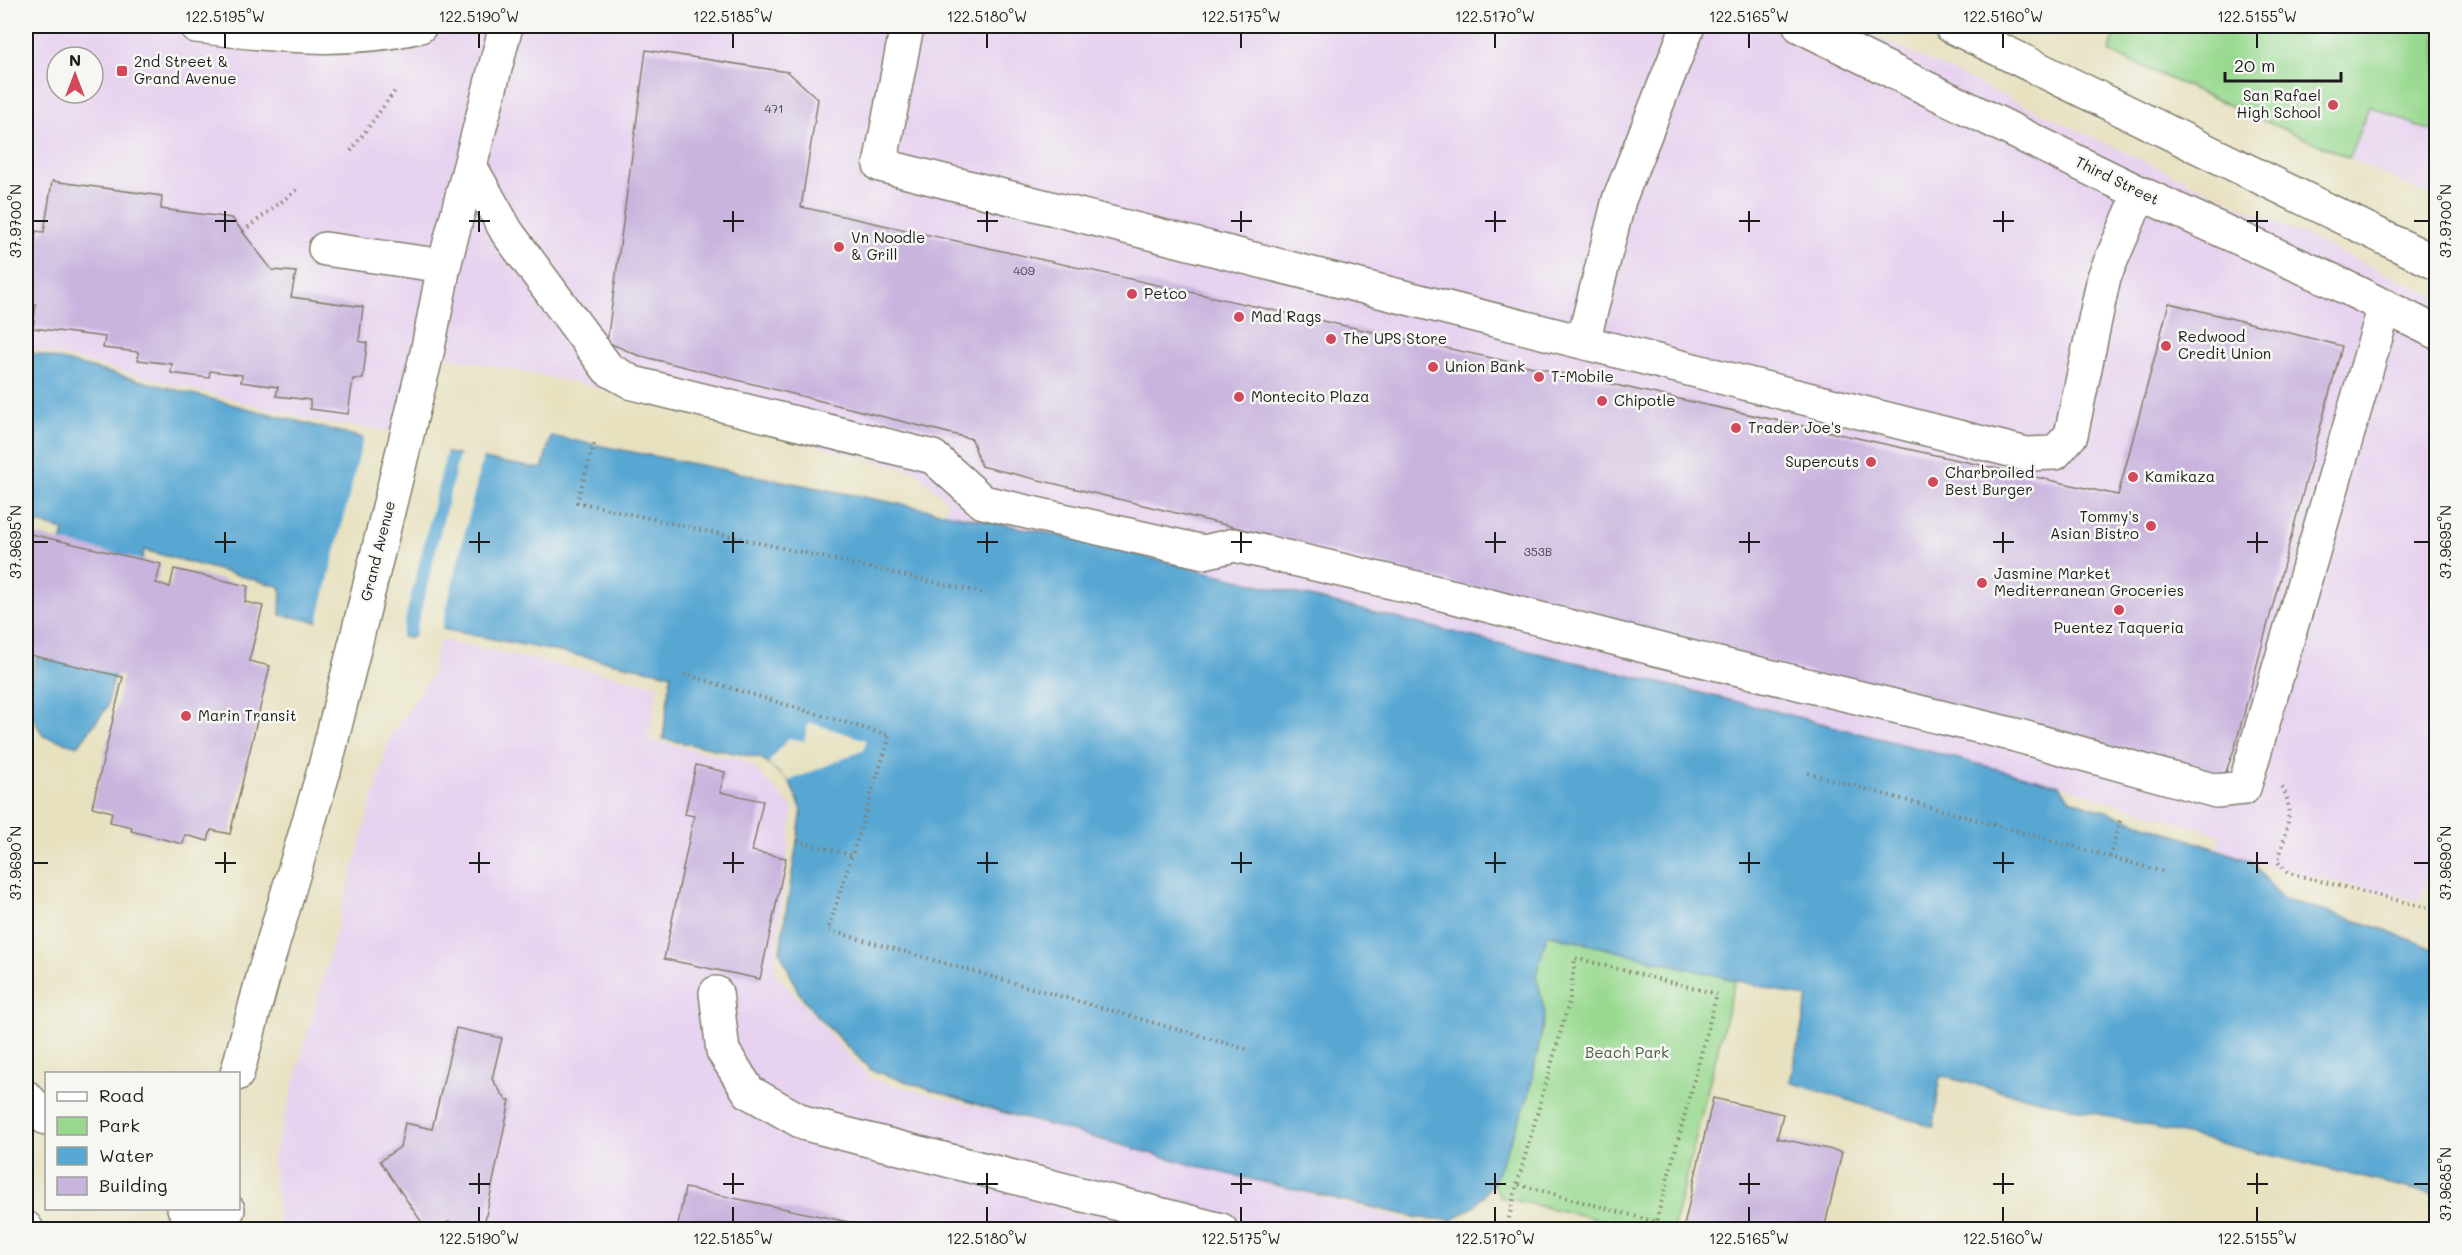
<svg xmlns="http://www.w3.org/2000/svg" width="2462" height="1255" viewBox="0 0 2462 1255" font-family="Mali,sans-serif">
	<style>
		.built { fill: #e7d2ef; fill-rule: evenodd }
		.green { fill: #98d98f; stroke: #5a7a56; stroke-width: 1.5 }
		.water { fill: #59a7d3; stroke: #3a6278; stroke-width: 1.5 }
		.pier { fill: #e7e1bf }
		.building { fill: #c9b4de }
		.lines { fill: none; stroke-linecap: round; stroke-linejoin: round }
		.minor-casing { stroke: #827e6e; stroke-width: 36 }
		.major-casing { stroke: #827e6e; stroke-width: 36 }
		.highway-casing { stroke: #827e6e; stroke-width: 36 }
		.path { stroke: #827e6e; stroke-width: 4; stroke-dasharray: 1.5 4.5; stroke-linecap: butt }
		.minor { stroke: #fff; stroke-width: 33 }
		.major { stroke: #fff; stroke-width: 33 }
		.highway { stroke: #fff; stroke-width: 33 }
		.ticks { fill: none; stroke: #1c1c1c; stroke-width: 2 }
		.poi-dot { fill: #d1495b; stroke: #f6f6f2; stroke-width: 2 }
		.labels { text-anchor: middle; stroke-width: 5; stroke-linejoin: round; paint-order: stroke }
		.number-label { font-size: 12px; fill: #47424c }
		.poi-label { font-size: 15px; fill: #1c1c1c; stroke: #f6f6f2; text-anchor: start }
		.street-label { font-size: 15px; fill: #1c1c1c; stroke: #f6f6f2 }
		.park-label { font-size: 15px; fill: #475e44; stroke: #f6f6f2 }
		.neatline { fill: none; stroke: #1c1c1c; stroke-width: 2 }
		.ticks-label { font-size: 15px; text-anchor: middle; fill: #1c1c1c }
	</style>
	<rect width="100%" height="100%" fill="#f6f6f2"/>
	<filter id="ink" filterUnits="userSpaceOnUse"><feTurbulence type="fractalNoise" baseFrequency=".0167" numOctaves="2"/><feDisplacementMap in="SourceGraphic" scale="12" xChannelSelector="R" yChannelSelector="G"/><feConvolveMatrix kernelMatrix="1 2 1 2 8 2 1 2 1" color-interpolation-filters="sRGB"/></filter>
	<filter id="wash" filterUnits="userSpaceOnUse"><feTurbulence type="fractalNoise" baseFrequency=".008" numOctaves="4" result="noise"/><feDisplacementMap in="SourceGraphic" scale="24" xChannelSelector="R" yChannelSelector="G"/><feGaussianBlur stdDeviation="1.35" result="paint"/><feColorMatrix in="noise" values="0 0 0 0 0 0 0 0 0 0 0 0 0 0 0 0 0 1.4 0 .05"/><feComposite in="paint" operator="in"/></filter>
	<g filter="url(#wash)">
		<rect width="100%" height="100%" fill="#e7e1bf"/>
		<path class="built" d="M26 26H1854L2436 297V846L2420 901 2271 868 2218 849 2221 835 2059 785 1778 712 1053 534 944 512 947 501 916 471 574 382 439 355 395 432 317 421 26 347ZM57 57H93V93H57Z
			M2117 26H2436V199L2349 158 2109 52Z
			M439 640 658 685 649 740 749 762 793 808 774 972 870 1079 1441 1229H279L273 1159 389 739 431 676Z"/>
		<path class="green" d="M2117 26H2436V133L2369 106 2349 158 2109 52Z
			M1547 934 1735 980 1673 1229H1642L1500 1197 1493 1183 1529 1095 1545 1013 1536 975Z"/>
		<path class="water" d="M26 351 366 439 542 469 551 436 1053 534 1778 712 2059 785 2070 799 2251 861 2281 898 2386 930 2436 950V1195L1940 1076 1934 1127 1790 1082 1808 998 1547 934 1536 975 1545 1013 1529 1095 1493 1183 1475 1206 1451 1220 1419 1218 1211 1170 991 1109 871 1070 816 1015 798 991 780 951 802 810 789 781 761 758 663 739 671 674 427 626 409 638 280 615 281 587 144 550 107 707 78 746 43 736 26 703 64 530 26 520Z"/>
		<path class="pier" d="M364 436 447 450 400 640 317 625Z
			M460 452 483 456 441 632 428 629 414 639Z
			M809 722 866 740 864 750 789 781 768 763 789 738 804 741Z"/>
		<g id="blocks">
			<path class="building" d="M646 50 788 72 818 99 801 207 2118 495 2169 303 2342 346 2235 747 2224 777 1226 525 981 466 972 439 637 355 607 342Z
				M52 181 162 196 161 209 232 218 272 270 296 272 291 297 363 307 359 341 367 343 363 379H353L348 414 310 409V400L276 396 278 387 241 382 242 375 210 371 209 378 171 373 172 364 138 360V352L103 348 105 337 33 328 36 304 26 301 28 284 36 231 44 232Z
				M26 533 161 564 156 583 170 587 174 569 248 586 245 602 263 606 249 661 270 666 230 834 211 830 208 841 185 835 183 844 131 831 132 827 110 822 112 812 92 807 123 677 26 654Z
				M696 765 725 772 720 792 763 801 752 851 786 858 760 979 664 959 694 816 685 814Z
				M456 1028 502 1038 492 1079 506 1100H510L483 1230 448 1222 437 1230H427L380 1161 400 1147 405 1123 432 1129Z
				M1713 1098 1783 1114 1777 1138 1842 1152 1824 1230H1683Z
				M685 1188 878 1228V1230H677Z"/>
		</g>
	</g>
	<g filter="url(#ink)">
		<use href="#blocks" fill-opacity="0" stroke="#827e6e" stroke-width="1.5"/>
		<g class="lines">
			<g class="minor-casing">
				<path id="minor" d="M907 26 880 165 2026 454 2055 453 2071 435 2104 277 2140 193
					M470 166 507 232 608 369 633 383 933 457 983 502 1204 552 1234 545 1455 597 1660 650 2015 735 2216 791 2244 788 2385 306
					M325 249 444 266
					M1583 342 1619 200 1688 26
					M716 993 723 1051 749 1092 806 1124 1221 1230
					M237 1074 263 977 325 767 427 353 444 266 506 26
					M26 1097 46 1118
					M184 1208 228 1210"/>
			</g>
			<g class="major-casing">
				<path id="major" d="M196 26C271 35 346 44 420 26
					M1800 26 2140 193 2331 280 2436 332
					M1951 26 2436 263"/>
			</g>
			<g class="highway-casing">
				<path id="highway" d="M26 1228 27 1230"/>
			</g>
			<path class="path" d="M351 151 397 88
				M243 231 298 189
				M594 444 577 502 987 594
				M684 674 890 736 828 930 1246 1049
				M1808 773 2164 872
				M2282 787C2296 810 2284 837 2278 862L2288 873 2436 910
				M797 841 852 855
				M2110 857 2121 817
				M1506 1230 1517 1184 1570 999 1575 958 1717 994 1656 1222 1517 1184"/>
			<use href="#minor" class="minor"/>
			<use href="#major" class="major"/>
			<use href="#highway" class="highway"/>
		</g>
	</g>
	<path class="ticks" d="M225 33V48M479 33V48M733 33V48M987 33V48M1241 33V48M1495 33V48M1749 33V48M2003 33V48M2257 33V48M225 211V232M479 211V232M733 211V232M987 211V232M1241 211V232M1495 211V232M1749 211V232M2003 211V232M2257 211V232M33 221H48M215 221H236M469 221H490M723 221H744M977 221H998M1231 221H1252M1485 221H1506M1739 221H1760M1993 221H2014M2247 221H2268M2414 221H2429M225 532V553M479 532V553M733 532V553M987 532V553M1241 532V553M1495 532V553M1749 532V553M2003 532V553M2257 532V553M33 542H48M215 542H236M469 542H490M723 542H744M977 542H998M1231 542H1252M1485 542H1506M1739 542H1760M1993 542H2014M2247 542H2268M2414 542H2429M225 852V873M479 852V873M733 852V873M987 852V873M1241 852V873M1495 852V873M1749 852V873M2003 852V873M2257 852V873M33 863H48M215 863H236M469 863H490M723 863H744M977 863H998M1231 863H1252M1485 863H1506M1739 863H1760M1993 863H2014M2247 863H2268M2414 863H2429M479 1173V1194M733 1173V1194M987 1173V1194M1241 1173V1194M1495 1173V1194M1749 1173V1194M2003 1173V1194M2257 1173V1194M469 1184H490M723 1184H744M977 1184H998M1231 1184H1252M1485 1184H1506M1739 1184H1760M1993 1184H2014M2247 1184H2268M2414 1184H2429M479 1207V1222M733 1207V1222M987 1207V1222M1241 1207V1222M1495 1207V1222M1749 1207V1222M2003 1207V1222M2257 1207V1222"/>
	<g class="poi-dot">
		<rect x="116" y="65" width="12" height="12" rx="3"/>
		<circle cx="2333" cy="105" r="6"/>
		<circle cx="839" cy="247" r="6"/>
		<circle cx="1132" cy="294" r="6"/>
		<circle cx="1239" cy="317" r="6"/>
		<circle cx="1331" cy="339" r="6"/>
		<circle cx="2166" cy="346" r="6"/>
		<circle cx="1433" cy="367" r="6"/>
		<circle cx="1539" cy="377" r="6"/>
		<circle cx="1239" cy="397" r="6"/>
		<circle cx="1602" cy="401" r="6"/>
		<circle cx="1736" cy="428" r="6"/>
		<circle cx="1871" cy="462" r="6"/>
		<circle cx="2133" cy="477" r="6"/>
		<circle cx="1933" cy="482" r="6"/>
		<circle cx="2151" cy="526" r="6"/>
		<circle cx="1982" cy="583" r="6"/>
		<circle cx="2119" cy="610" r="6"/>
		<circle cx="186" cy="716" r="6"/>
	</g>
	<g class="labels">
		<g class="number-label">
			<text x="774" y="113">471</text>
			<text x="1024" y="275">409</text>
			<text x="1538" y="556">353B</text>
		</g>
		<g class="poi-label">
			<text x="134" y="67">2nd Street &amp;<tspan x="134" dy="17">Grand Avenue</tspan></text>
			<text x="2321" y="101" text-anchor="end">San Rafael<tspan x="2321" dy="17">High School</tspan></text>
			<text x="851" y="243">Vn Noodle<tspan x="851" dy="17">&amp; Grill</tspan></text>
			<text x="1144" y="299">Petco</text>
			<text x="1251" y="322">Mad Rags</text>
			<text x="2178" y="342">Redwood<tspan x="2178" dy="17">Credit Union</tspan></text>
			<text x="1343" y="344">The UPS Store</text>
			<text x="1445" y="372">Union Bank</text>
			<text x="1551" y="382">T-Mobile</text>
			<text x="1251" y="402">Montecito Plaza</text>
			<text x="1614" y="406">Chipotle</text>
			<text x="1748" y="433">Trader Joe's</text>
			<text x="1859" y="467" text-anchor="end">Supercuts</text>
			<text x="1945" y="478">Charbroiled<tspan x="1945" dy="17">Best Burger</tspan></text>
			<text x="2145" y="482">Kamikaza</text>
			<text x="2139" y="522" text-anchor="end">Tommy's<tspan x="2139" dy="17">Asian Bistro</tspan></text>
			<text x="1994" y="579">Jasmine Market<tspan x="1994" dy="17">Mediterranean Groceries</tspan></text>
			<text x="2119" y="633" text-anchor="middle">Puentez Taqueria</text>
			<text x="198" y="721">Marin Transit</text>
		</g>
		<g class="street-label">
			<text transform="translate(2117 181) rotate(26)" y="5">Third Street</text>
			<text transform="translate(378 551) rotate(-76)" y="5">Grand Avenue</text>
		</g>
		<g class="park-label">
			<text x="1627" y="1058">Beach Park</text>
		</g>
	</g>
	<rect width="2462" height="1255" fill="none" stroke="#f6f6f2" stroke-width="66"/>
	<rect x="45" y="1072" width="195" height="138" fill="#f6f6f2" stroke="#9f9f9c" stroke-width="1.5"/>
	<rect x="57" y="1092" width="30" height="9" fill="#ffffff" stroke="#9f9f9c" stroke-width="1.5"/>
	<text x="99" y="1102" font-size="18" fill="#1c1c1c">Road</text>
	<rect x="57" y="1117" width="30" height="18" fill="#98d98f" stroke="#9f9f9c" stroke-width="1.5"/>
	<text x="99" y="1132" font-size="18" fill="#1c1c1c">Park</text>
	<rect x="57" y="1147" width="30" height="18" fill="#59a7d3" stroke="#9f9f9c" stroke-width="1.5"/>
	<text x="99" y="1162" font-size="18" fill="#1c1c1c">Water</text>
	<rect x="57" y="1177" width="30" height="18" fill="#c9b4de" stroke="#9f9f9c" stroke-width="1.5"/>
	<text x="99" y="1192" font-size="18" fill="#1c1c1c">Building</text>
	<g transform="translate(75 75)"><circle r="28" fill="#f6f6f2" stroke="#9f9f9c" stroke-width="1.5"/>
	<path d="M0-4.5L10 22L0 15L-10 22Z" fill="#d1495b"/>
	<text y="-9" font-size="16" font-weight="bold" text-anchor="middle" fill="#1c1c1c">N</text>
	</g>
	<path d="M2225 72v9h116v-9" fill="none" stroke="#1c1c1c" stroke-width="3"/>
	<text x="2234" y="72" font-size="18" fill="#1c1c1c" stroke="#f6f6f2" stroke-width="4.5" paint-order="stroke">20 m</text>
	<rect x="33" y="33" width="2396" height="1189" class="neatline"/>
	<g class="ticks-label">
		<text x="225" y="22">122.5195°W</text>
		<text x="479" y="22">122.5190°W</text>
		<text x="733" y="22">122.5185°W</text>
		<text x="987" y="22">122.5180°W</text>
		<text x="1241" y="22">122.5175°W</text>
		<text x="1495" y="22">122.5170°W</text>
		<text x="1749" y="22">122.5165°W</text>
		<text x="2003" y="22">122.5160°W</text>
		<text x="2257" y="22">122.5155°W</text>
		<text transform="translate(16 221) rotate(-90)" y="5">37.9700°N</text>
		<text transform="translate(2446 221) rotate(-90)" y="5">37.9700°N</text>
		<text transform="translate(16 542) rotate(-90)" y="5">37.9695°N</text>
		<text transform="translate(2446 542) rotate(-90)" y="5">37.9695°N</text>
		<text transform="translate(16 863) rotate(-90)" y="5">37.9690°N</text>
		<text transform="translate(2446 863) rotate(-90)" y="5">37.9690°N</text>
		<text transform="translate(2446 1184) rotate(-90)" y="5">37.9685°N</text>
		<text x="479" y="1244">122.5190°W</text>
		<text x="733" y="1244">122.5185°W</text>
		<text x="987" y="1244">122.5180°W</text>
		<text x="1241" y="1244">122.5175°W</text>
		<text x="1495" y="1244">122.5170°W</text>
		<text x="1749" y="1244">122.5165°W</text>
		<text x="2003" y="1244">122.5160°W</text>
		<text x="2257" y="1244">122.5155°W</text>
	</g>
</svg>
